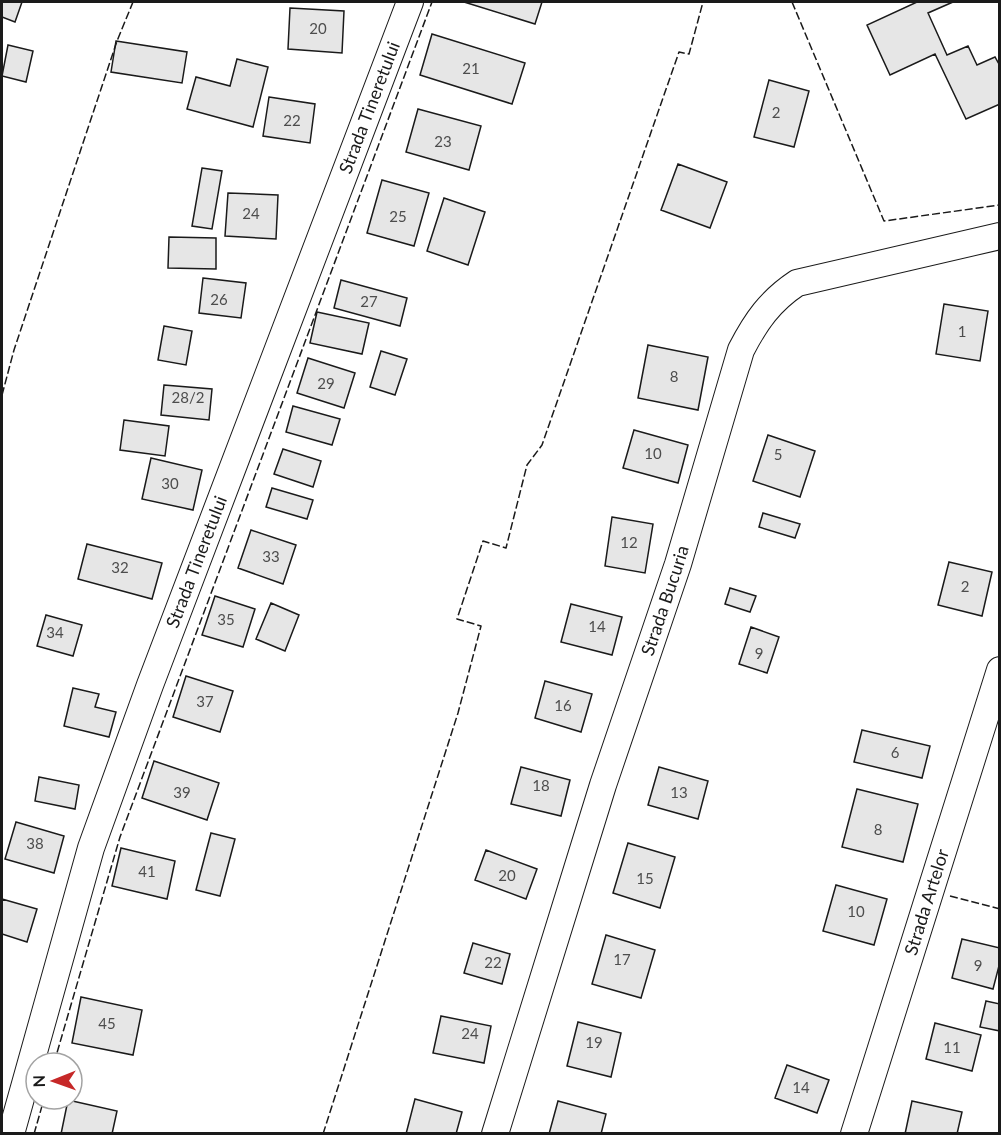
<svg xmlns="http://www.w3.org/2000/svg" width="1001" height="1135" viewBox="0 0 1001 1135" font-family="Lato,sans-serif">
	<style>
		.building { fill: #e6e6e6; stroke: #1a1a1a; stroke-width: 1.5 }
		.lines { fill: none; stroke-linecap: round; stroke-linejoin: round }
		.minor-casing { stroke: #1a1a1a; stroke-width: 28 }
		.minor { stroke: #fff; stroke-width: 26 }
		.fence { stroke: #1a1a1a; stroke-width: 1.5; stroke-dasharray: 8 3; stroke-linecap: butt }
		.labels { text-anchor: middle; stroke-width: 4.5; stroke-linejoin: round; paint-order: stroke }
		.number-label { font-size: 15px; fill: #4d4d4d }
		.street-label { font-size: 18px; fill: #1a1a1a; stroke: #fff }
	</style>
	<rect width="100%" height="100%" fill="#fff"/>
	<path class="building" d="M2 2H22L15 22 2 17Z
		M464 2H542L535 24Z
		M917 2H953L928 13 947 55 968 46 977 65 995 57 1000 66V104L966 119 935 54 890 75 867 25Z
		M290 8 344 11 342 53 288 49Z
		M432 34 525 63 512 104 420 75Z
		M116 41 187 52 182 83 111 72Z
		M8 45 33 51 26 82 2 76Z
		M237 59 268 67 253 127 187 109 196 77 230 86Z
		M769 80 809 91 794 147 754 137Z
		M269 97 315 104 310 143 263 136Z
		M418 109 481 126 469 170 406 152Z
		M678 164 727 182 710 228 661 210Z
		M202 168 222 171 212 229 192 226Z
		M382 180 429 193 414 246 367 233Z
		M228 193 278 195 276 239 225 236Z
		M444 198 485 212 468 265 427 251Z
		M169 237 216 238V269L168 268Z
		M203 278 246 283 241 318 199 313Z
		M341 280 407 298 400 326 334 308Z
		M944 304 988 311 980 361 936 354Z
		M317 312 369 323 362 354 310 343Z
		M164 326 192 331 186 365 158 360Z
		M648 345 708 357 698 410 638 398Z
		M381 351 407 359 395 395 370 387Z
		M308 358 355 373 344 408 297 393Z
		M164 385 212 389 209 420 161 415Z
		M293 406 340 419 332 445 286 432Z
		M124 420 169 426 165 456 120 450Z
		M634 430 688 445 678 483 623 468Z
		M768 435 815 451 800 497 753 481Z
		M283 449 321 461 313 487 274 474Z
		M151 458 202 470 193 510 142 499Z
		M272 488 313 500 307 519 266 507Z
		M763 513 800 524 795 538 759 527Z
		M612 517 653 524 645 573 605 566Z
		M251 530 296 545 283 584 238 568Z
		M87 544 162 563 152 599 78 579Z
		M949 562 992 572 982 616 938 605Z
		M730 588 756 596 750 612 725 604Z
		M215 596 255 609 243 647 202 635Z
		M271 603 299 615 285 651 256 639Z
		M571 604 622 617 612 655 561 642Z
		M46 615 82 625 73 656 37 646Z
		M751 627 779 637 767 673 739 664Z
		M186 676 233 691 220 732 173 717Z
		M545 681 592 694 581 732 535 718Z
		M73 688 99 694 95 707 116 712 109 737 64 726Z
		M862 730 930 746 922 778 854 762Z
		M154 761 219 783 207 820 142 798Z
		M521 767 570 780 561 816 511 804Z
		M659 767 708 781 698 819 648 805Z
		M39 777 79 785 75 809 35 801Z
		M857 789 918 804 903 862 842 847Z
		M16 822 64 836 54 873 5 859Z
		M211 833 235 839 220 896 196 890Z
		M628 843 675 857 660 908 613 893Z
		M121 848 175 861 167 899 112 886Z
		M486 850 537 869 526 899 475 880Z
		M836 885 887 899 874 945 823 931Z
		M2 899 37 909 27 942 2 934Z
		M606 935 655 950 641 998 592 984Z
		M962 939 1000 948V962L993 989 952 978Z
		M473 943 510 954 502 984 464 973Z
		M81 997 142 1010 133 1055 72 1043Z
		M986 1001 1000 1004V1031L980 1027Z
		M441 1016 491 1026 484 1063 433 1053Z
		M578 1022 621 1033 611 1077 567 1066Z
		M935 1023 981 1035 972 1071 926 1059Z
		M787 1065 829 1080 817 1113 775 1098Z
		M415 1099 462 1112 456 1134H406Z
		M68 1100 117 1111 112 1134H61Z
		M558 1101 606 1114 601 1134H549Z
		M912 1101 962 1112 957 1134H905Z"/>
	<g class="lines">
		<g class="minor-casing">
			<g id="minor">
				<path id="s1" d="M11 1134 91 848 150 685 410 2"/>
				<path id="s2" d="M495 1134 603 785 678 564 741 350C756 321 770 301 797 283L1000 236"/>
				<path id="s3" d="M854 1134 1000 670"/>
			</g>
		</g>
		<use href="#minor" class="minor"/>
		<path class="fence" d="M792 2 884 221 1000 205
			M2 395 14 350 117 41 133 2
			M950 896 1000 909
			M54 1063 120 837 432 2
			M34 1134 44 1099
			M323 1134 458 713 481 626 457 619 483 541 506 548 527 465 542 445 679 52 689 54 703 2"/>
	</g>
	<g class="labels">
		<g class="number-label">
			<text x="318" y="34">20</text>
			<text x="471" y="74">21</text>
			<text x="776" y="118">2</text>
			<text x="292" y="126">22</text>
			<text x="443" y="147">23</text>
			<text x="251" y="219">24</text>
			<text x="398" y="222">25</text>
			<text x="219" y="305">26</text>
			<text x="369" y="307">27</text>
			<text x="962" y="337">1</text>
			<text x="674" y="382">8</text>
			<text x="326" y="389">29</text>
			<text x="188" y="403">28/2</text>
			<text x="653" y="459">10</text>
			<text x="778" y="460">5</text>
			<text x="170" y="489">30</text>
			<text x="629" y="548">12</text>
			<text x="271" y="562">33</text>
			<text x="120" y="573">32</text>
			<text x="965" y="592">2</text>
			<text x="226" y="625">35</text>
			<text x="597" y="632">14</text>
			<text x="55" y="638">34</text>
			<text x="759" y="659">9</text>
			<text x="205" y="707">37</text>
			<text x="563" y="711">16</text>
			<text x="895" y="758">6</text>
			<text x="541" y="791">18</text>
			<text x="182" y="798">39</text>
			<text x="679" y="798">13</text>
			<text x="878" y="835">8</text>
			<text x="35" y="849">38</text>
			<text x="147" y="877">41</text>
			<text x="507" y="881">20</text>
			<text x="645" y="884">15</text>
			<text x="856" y="917">10</text>
			<text x="622" y="965">17</text>
			<text x="493" y="968">22</text>
			<text x="978" y="971">9</text>
			<text x="107" y="1029">45</text>
			<text x="470" y="1039">24</text>
			<text x="594" y="1048">19</text>
			<text x="952" y="1053">11</text>
			<text x="801" y="1093">14</text>
		</g>
		<g class="street-label">
			<text dy="6" stroke="none"><textPath href="#s1" startOffset="1088">Strada Tineretului</textPath></text>
			<text dy="6" stroke="none"><textPath href="#s1" startOffset="602">Strada Tineretului</textPath></text>
			<text dy="6" stroke="none"><textPath href="#s2" startOffset="560">Strada Bucuria</textPath></text>
			<text dy="6" stroke="none"><textPath href="#s3" startOffset="243">Strada Artelor</textPath></text>
		</g>
	</g>
	<rect width="1001" height="1135" fill="none" stroke="#1a1a1a" stroke-width="6"/>
	<g transform="translate(54 1081) rotate(269)"><circle r="28" fill="#ffffff" stroke="#a3a3a3" stroke-width="1.5"/>
	<path d="M0-4.5L10 22L0 15L-10 22Z" fill="#c62828"/>
	<text y="-9" font-size="16" font-weight="bold" text-anchor="middle" fill="#1a1a1a">N</text>
	</g>
</svg>
